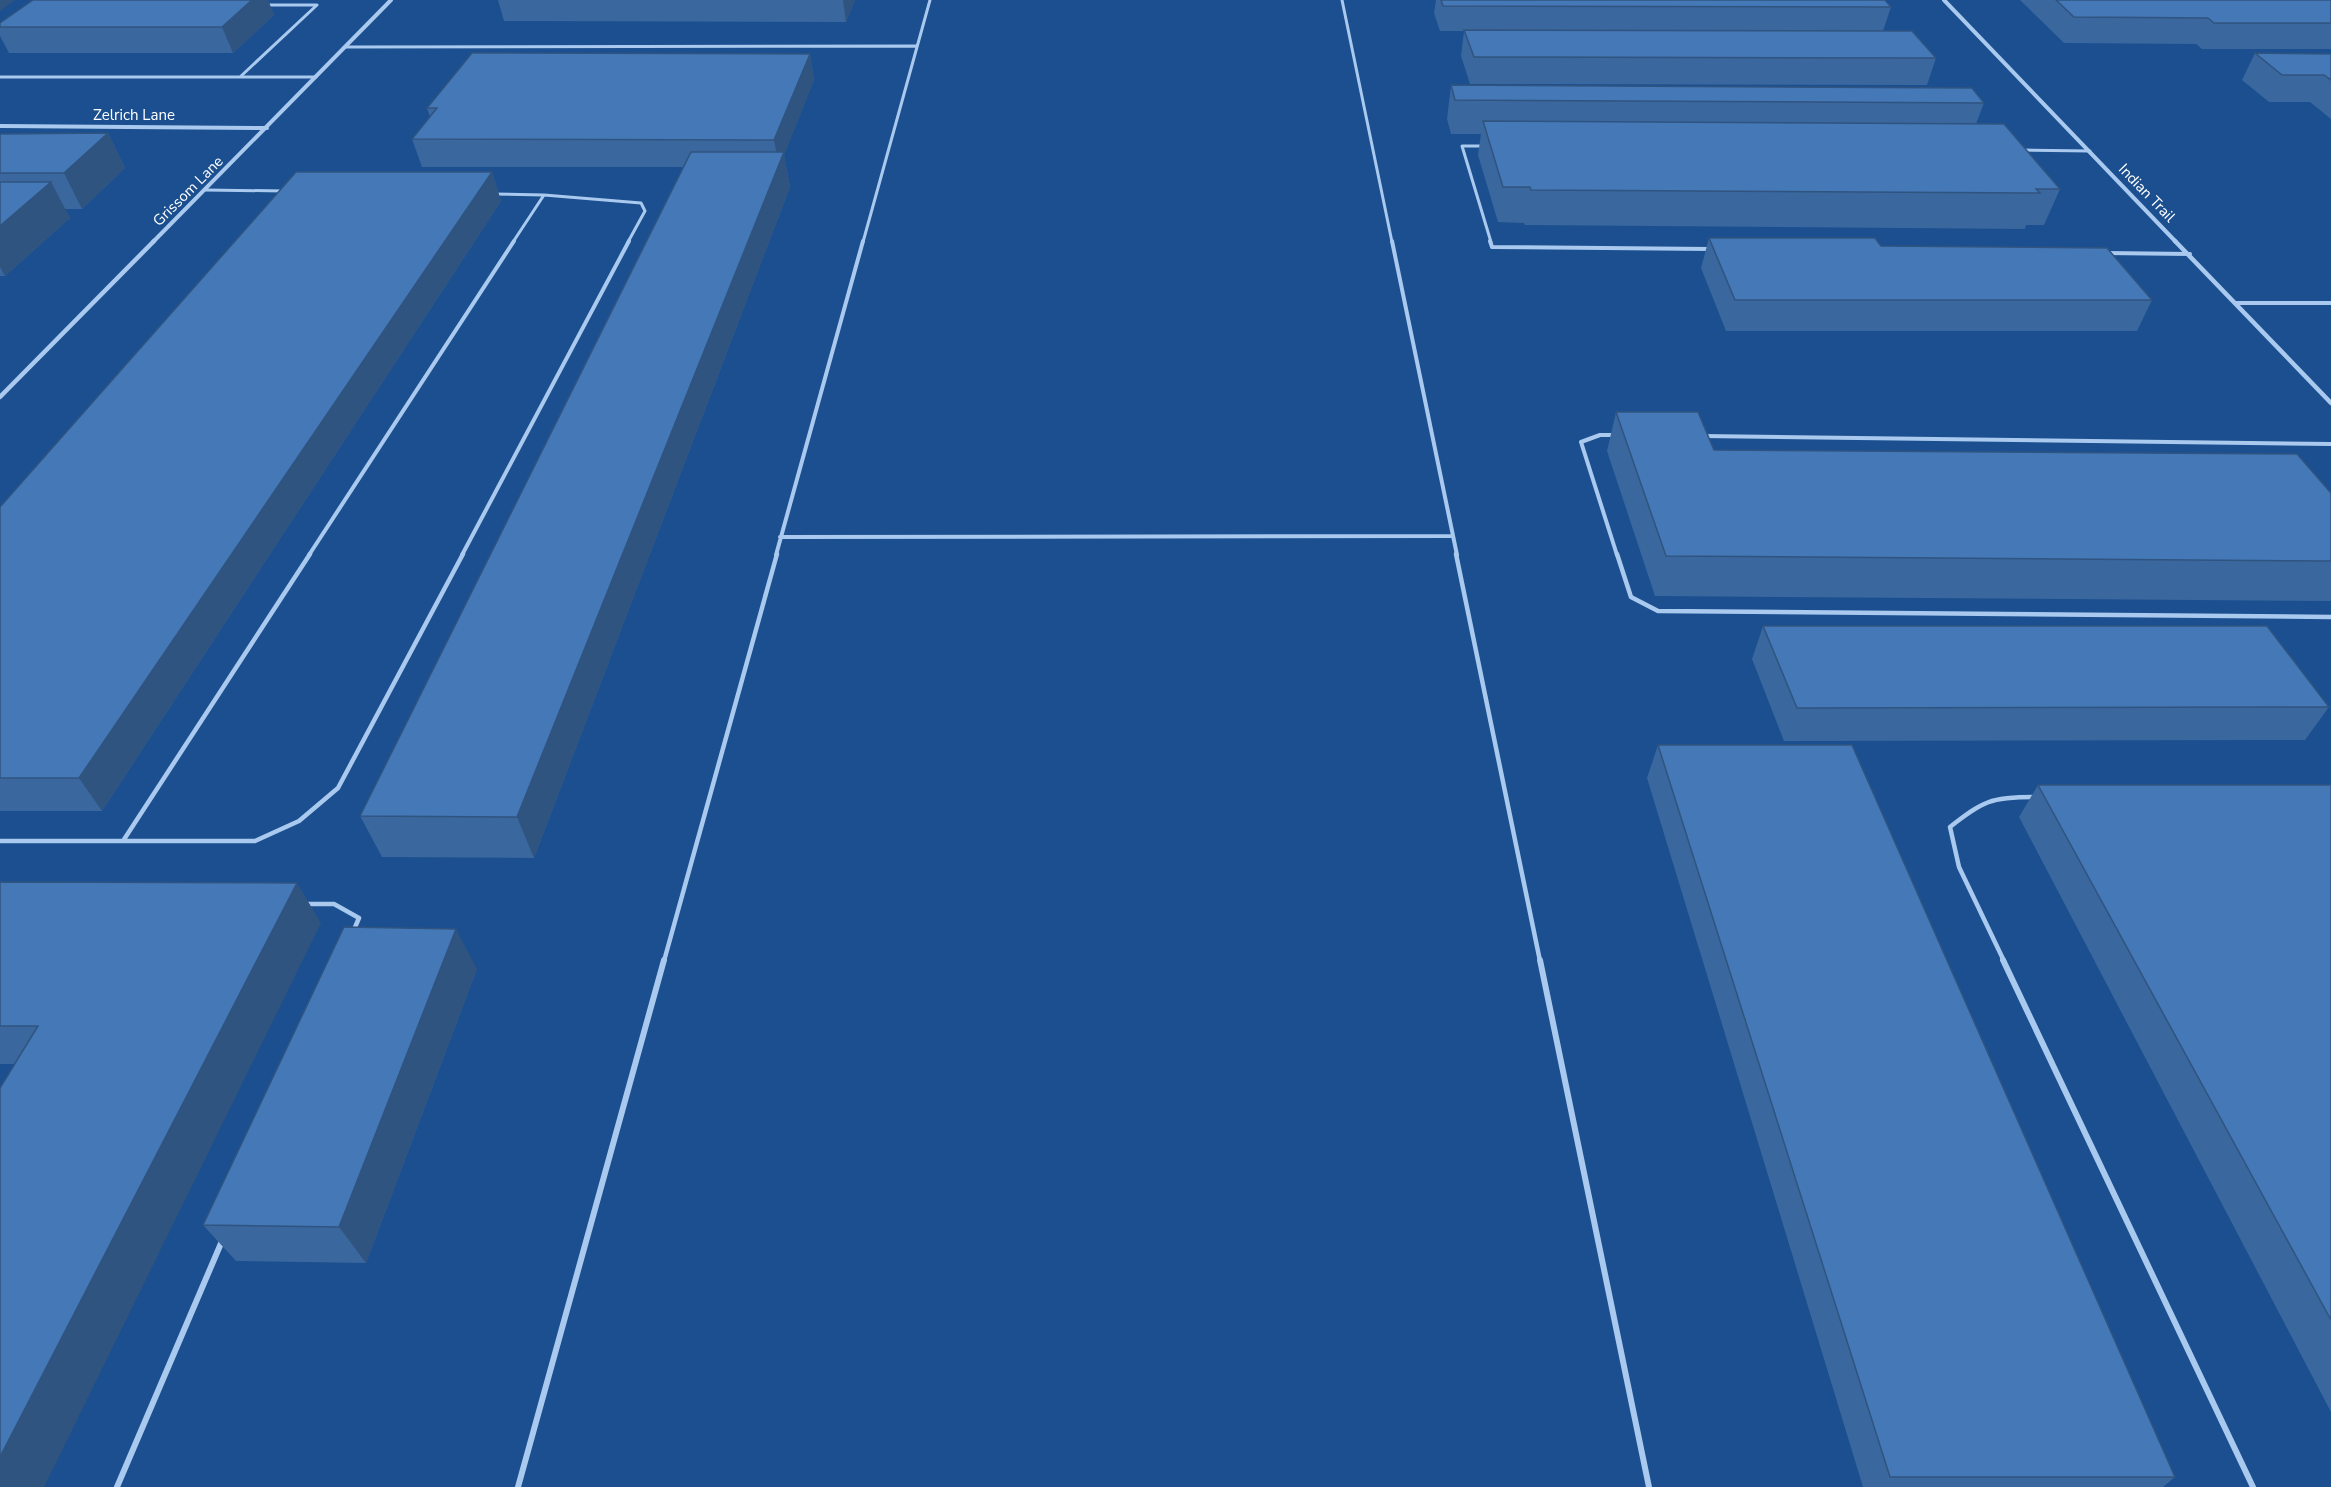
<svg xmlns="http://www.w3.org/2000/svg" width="2331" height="1487" viewBox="0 0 2331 1487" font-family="'Nunito Sans',sans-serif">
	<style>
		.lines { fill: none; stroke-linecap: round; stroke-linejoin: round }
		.lane-far3 { stroke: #a9c9ee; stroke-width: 3 }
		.lane-far2 { stroke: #a9c9ee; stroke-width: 4 }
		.lane-far1 { stroke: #a9c9ee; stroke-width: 4.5 }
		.lane { stroke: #a9c9ee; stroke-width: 6 }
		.street-far1 { stroke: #a9c9ee; stroke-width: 4 }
		.street { stroke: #a9c9ee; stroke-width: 4.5 }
		.wall { fill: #3a679d }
		.shaded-wall { fill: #305480 }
		.building { fill: #4478b7; stroke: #305480; stroke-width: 1.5 }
		.labels { text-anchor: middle; stroke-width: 4.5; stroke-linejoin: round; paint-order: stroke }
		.far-street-label { font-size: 15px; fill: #fff; stroke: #1b4f8f }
	</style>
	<rect width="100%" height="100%" fill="#1b4f8f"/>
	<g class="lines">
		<path class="lane-far3" d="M1342 0 1392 242
			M345 47 916 46
			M0 77H240L317 5H267
			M240 77H316
			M1485 146H1462L1491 242
			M2022 150 2090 151
			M205 190 284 191
			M493 194 544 195 513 242
			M544 195 641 203 645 211 628 242
			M863 242 930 0"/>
		<path class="lane-far2" d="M1392 241 1457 555
			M1490 241 1492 247 1710 249
			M2105 253 2190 254
			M2236 303H2331
			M1616 435H1600L1581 442 1617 555
			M1702 436 2331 444
			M780 537 1451 536
			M309 555 514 241
			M462 555 629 241
			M776 555 863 241"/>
		<path class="lane-far1" d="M1456 554 1540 961
			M1617 554 1631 597 1658 611 2331 617
			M0 841H123L310 554
			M123 841H255L299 821 338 788 463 554
			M306 904H334L359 918 353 932
			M664 961 777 554
			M2004 961 1959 867 1950 827C1983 801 1991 797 2034 797"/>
		<path class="lane" d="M1540 960 1649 1487
			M2003 960 2253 1487
			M117 1487 222 1241
			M518 1487 664 960"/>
		<path class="street-far1" d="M1944 0 2176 242
			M0 126 267 128
			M153 242 391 0"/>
		<path class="street" d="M2175 241 2331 403
			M0 397 154 241"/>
	</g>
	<path class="wall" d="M33 0H268L274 15 233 53H9L0 36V23Z
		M498 0H855L846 22 504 21Z
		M1436 0H1885L1891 7 1883 31 1936 58 1927 85 1470 84 1461 56 1464 31H1440L1434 13Z
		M2020 0H2331V49H2202L2196 44 2064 43Z
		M2255 53 2331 54V119L2310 102H2269L2242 80Z
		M810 54 814 80 784 155 790 187 534 858 382 857 360 816 683 167H422L412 139 430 117 427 108Z
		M1451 85 1984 103 1976 124 2060 189 2044 225H2026L2025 229 1525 225 1524 223 1498 222 1478 155 1481 134H1451L1447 119Z
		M108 133 125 168 82 209H65L70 218 5 276H0V134Z
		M492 172 501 201 102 811H0V507Z
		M1709 238 1881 246 2152 300 2137 331H1726L1701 268Z
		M1616 412 1714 450 2331 493V601L1655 596 1607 451Z
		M1763 626 2329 707 2305 740 1784 741 1752 659Z
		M1658 745 2175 1477 2163 1487H1863L1647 778Z
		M2038 785H2331V1412L2019 817Z
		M0 882 321 923 14 1064H0Z
		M477 969 366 1263 236 1261 203 1225Z"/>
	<path class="shaded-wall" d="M0 0H15L0 11Z
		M252 0H268L274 15 233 53 222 27Z
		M843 0H855L846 22Z
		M810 54 814 80 784 155 790 187 534 858 517 817 779 165 774 140Z
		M108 133 125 168 82 209 64 173Z
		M492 172 501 201 102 811 79 778Z
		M51 182 70 218 5 276 0 267V226Z
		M297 883 321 923 44 1487H0V1457Z
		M456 929 477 969 366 1263 339 1227Z"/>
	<path class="building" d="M33 0H252L222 27H0V23Z
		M1441 0H1885L1891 7 1443 6Z
		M2056 0H2331V23H2214L2208 18 2074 17Z
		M1464 30 1912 31 1936 58 1474 57Z
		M472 53 810 54 774 140 412 139 437 108H427Z
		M2255 53 2331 54V80L2324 75H2282Z
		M1451 85 1972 88 1984 103 1455 100Z
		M1483 121 2004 124 2060 189H2036L2040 193 1531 190 1530 187H1503Z
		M108 133 64 173H0V134Z
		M691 152H784L517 817 360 816Z
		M296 172H492L79 778H0V507Z
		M0 182H51L0 226Z
		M1709 238H1875L1881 246 2107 248 2152 300H1735Z
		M1616 412H1698L1714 450 2297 454 2331 493V561L1666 556Z
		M1763 626H2267L2329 707 1797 708Z
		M1658 745H1852L2175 1477H1890Z
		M2038 785H2331V1320Z
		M0 882 297 883 0 1457V1088L38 1026H0Z
		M344 927 456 929 339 1227 203 1225Z"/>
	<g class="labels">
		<g class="far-street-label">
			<text x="134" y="120">Zelrich Lane</text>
			<text transform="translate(188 191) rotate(-45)" y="5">Grissom Lane</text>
			<text transform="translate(2147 193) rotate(46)" y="5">Indian Trail</text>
		</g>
	</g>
</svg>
